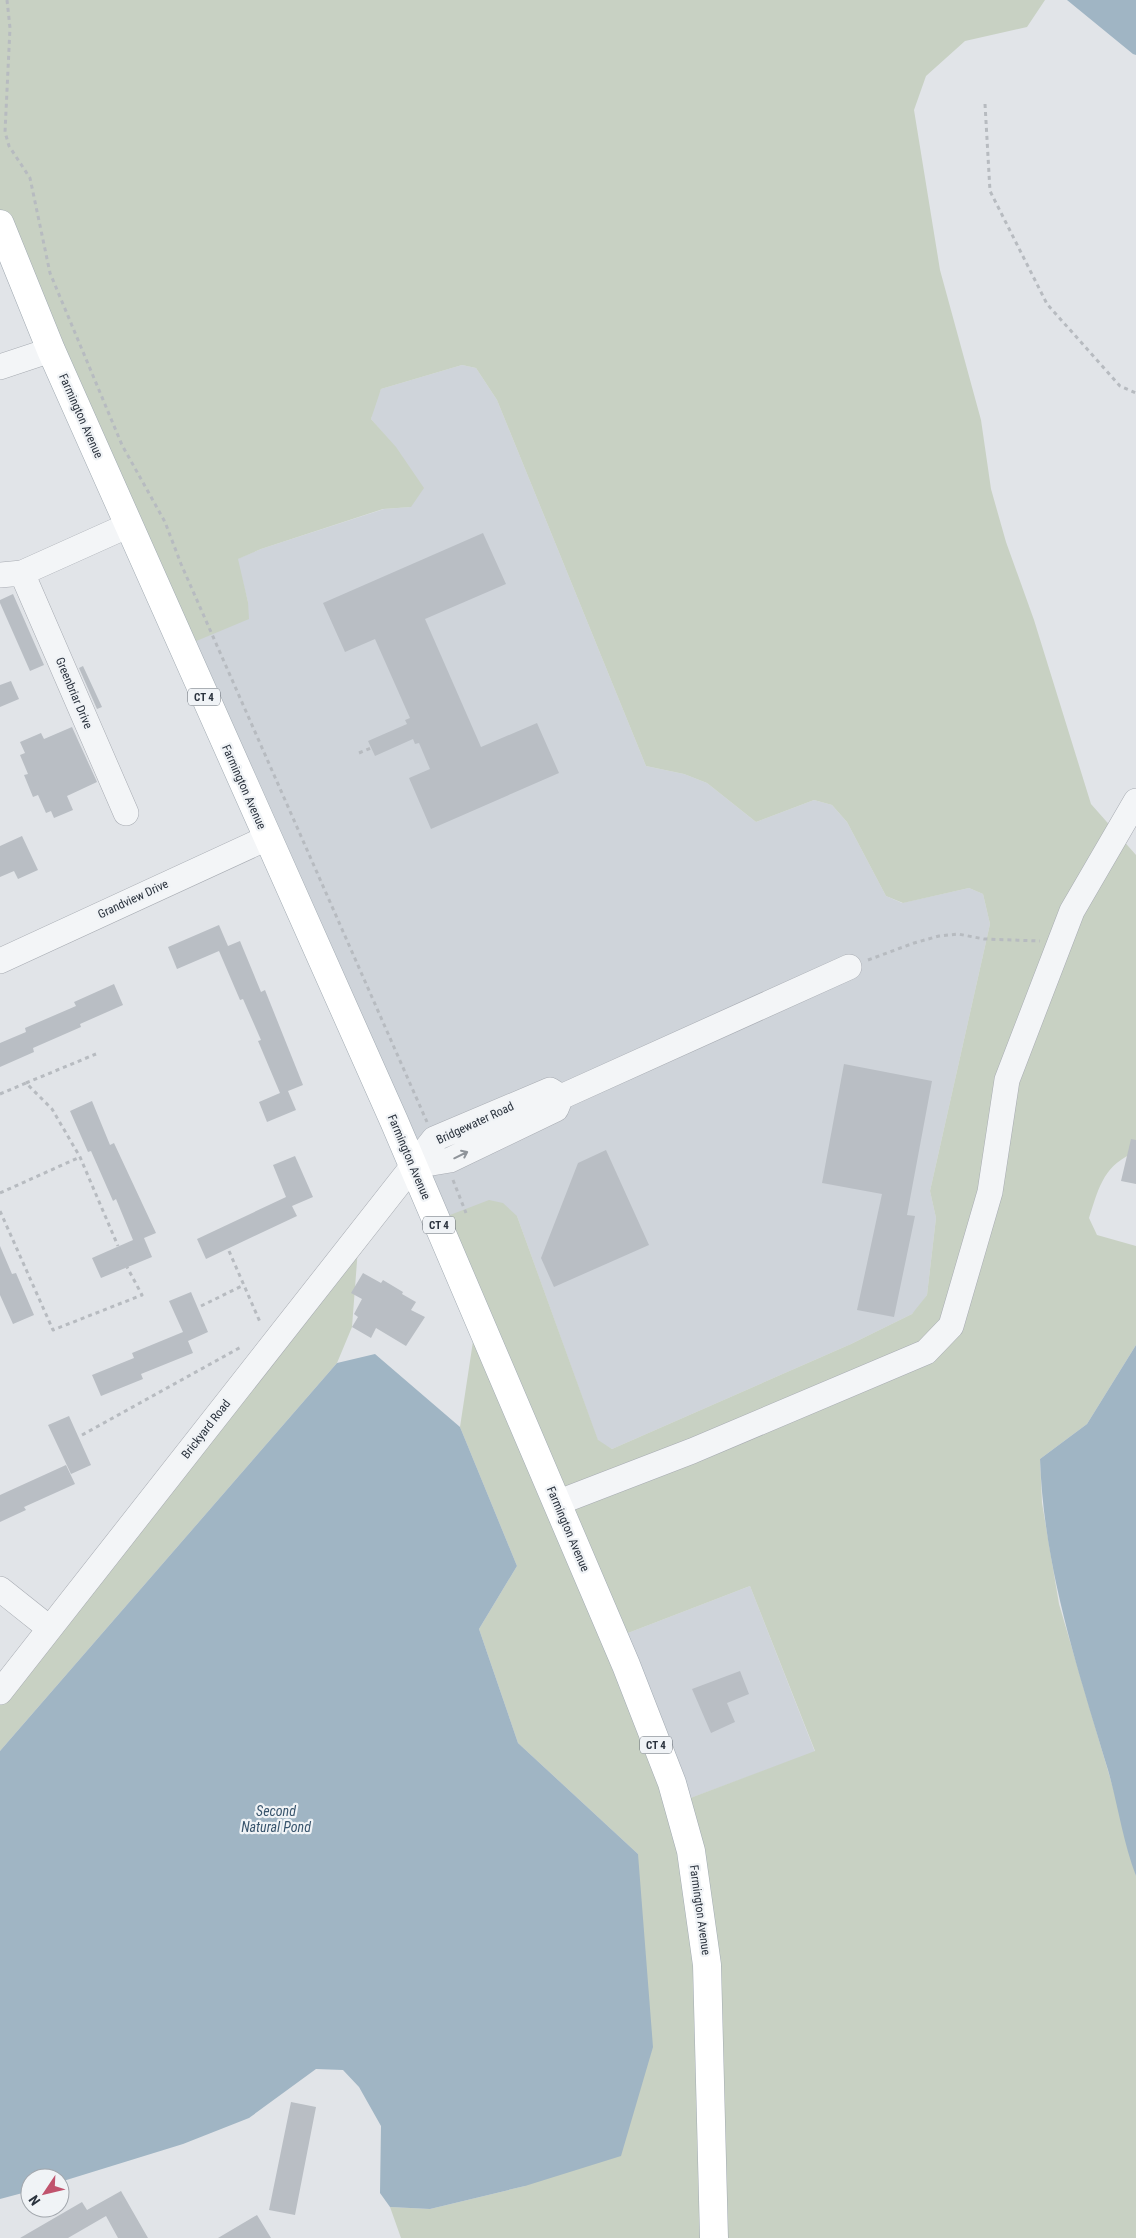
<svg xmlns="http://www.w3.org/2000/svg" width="1136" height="2238" viewBox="0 0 1136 2238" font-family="'Roboto Condensed',sans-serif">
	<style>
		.built { fill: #cfd4da }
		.green { fill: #c8d1c3; fill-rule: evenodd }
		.water { fill: #a0b5c4 }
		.building { fill: #b9bec4 }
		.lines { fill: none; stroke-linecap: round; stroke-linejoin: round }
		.minor-casing { stroke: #a7abb2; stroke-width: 26 }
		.major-casing { stroke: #a1aab2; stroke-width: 29 }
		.path { stroke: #b7bbc0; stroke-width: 3; stroke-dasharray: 4 4; stroke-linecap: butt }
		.minor { stroke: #f3f5f7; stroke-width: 25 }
		.major { stroke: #fff; stroke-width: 28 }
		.oneway { stroke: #8f949a }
		.labels { text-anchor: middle; stroke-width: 4.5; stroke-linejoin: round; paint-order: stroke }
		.shield { fill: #f0f3f6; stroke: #666d75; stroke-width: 1 }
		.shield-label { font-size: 11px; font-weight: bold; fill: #2b333e }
		.street-label { font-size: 12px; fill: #2b333e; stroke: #f0f3f6 }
		.water-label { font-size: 14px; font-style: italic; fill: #39556d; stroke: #f0f3f6 }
	</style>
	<rect width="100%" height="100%" fill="#e1e4e8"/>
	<path class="built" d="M462 365 476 368 497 400 646 766 684 774 707 783 756 822 814 800 832 805 847 822 886 896 902 903 969 888 983 894 990 924 930 1191 936 1218 927 1295 918 1308 912 1314 851 1344 612 1449 598 1441 517 1216 437 1220 182 647 248 602 237 559 261 549 384 509 411 507 396 448 371 419 375 403 381 389Z
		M750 1586 815 1752 677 1803 615 1638Z"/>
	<path class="green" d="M0 0H1045L1027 27 965 41 926 76 914 110 940 270 981 420 991 489 1006 542 1034 620 1091 804 1136 855V1156L1131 1154C1102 1168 1098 1191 1089 1218L1097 1235 1136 1246V1345L1087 1424 1040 1459 1042 1503 1059 1604 1116 1798 1136 1876V2238H401L390 2207 430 2209 525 2186 638 1854 518 1743 479 1629 517 1566 460 1427 477 1315 437 1220 489 1200 503 1203 517 1216 598 1440 612 1449 851 1344 912 1314 927 1295 936 1218 930 1191 990 924 983 894 969 888 903 903 886 896 847 822 832 805 814 800 756 822 707 783 684 774 646 766 497 400 476 368 462 365 381 389 371 419 396 447 424 488 411 507 383 509 261 549 238 559 248 602 249 619 182 647 0 224ZM750 1586 815 1751 677 1803 615 1638Z
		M359 1235 352 1327 337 1363 0 1751V1692Z"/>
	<path class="water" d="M1067 0H1136V55L1133 54Z
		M1136 1345V1876C1123 1842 1118 1805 1108 1770 1077 1666 1044 1569 1040 1459L1087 1424Z
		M375 1354 460 1427 517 1566 479 1629 518 1743 638 1854 653 2047 621 2156 525 2186 430 2209 390 2207 380 2193 381 2126 359 2087 343 2070 316 2069 249 2118 183 2144 60 2182V2178H30V2191L0 2199V1751L337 1363Z"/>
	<path class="building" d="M483 533 506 584 425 619 481 747 537 723 559 773 431 829 409 778 430 769 419 743 415 744 413 739 375 756 368 741 407 724 405 720 410 718 375 639 345 652 323 603Z
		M13 594 44 665 30 671 0 603V600Z
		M83 666 102 707 97 709 79 668Z
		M11 681 19 699 0 707V685Z
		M72 727 97 782 67 796 73 810 54 818 51 811 46 813 38 795 33 797 24 775 28 774 20 755 25 753 20 742 41 733 44 739Z
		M22 836 38 870 18 879 14 871 0 877V846Z
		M219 925 228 946 240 941 261 992 265 990 303 1085 288 1091 296 1110 267 1122 259 1102 280 1093 258 1041 261 1040 243 999 240 1000 219 951 177 969 168 947Z
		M114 984 123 1005 80 1024 81 1027 33 1048 34 1052 0 1067V1043L26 1032 25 1028 76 1006 74 1002Z
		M844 1064 932 1081 907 1215 915 1216 894 1317 857 1310 882 1194 822 1183Z
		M92 1101 110 1145 114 1143 156 1233 144 1238 152 1257 101 1278 92 1258 133 1240 116 1199 113 1201 91 1151 88 1152 70 1111Z
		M1131 1139 1136 1140V1184L1121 1181Z
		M606 1150 649 1245 554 1287 541 1258 578 1163Z
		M295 1156 313 1197 292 1206 297 1216 206 1259 197 1239 286 1197 273 1165Z
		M0 1246 12 1274 16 1273 34 1315 13 1324 0 1295Z
		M363 1273 381 1283 383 1280 403 1292 402 1294 416 1302 411 1310 425 1317 406 1346 376 1328 371 1338 352 1327 358 1317 354 1314 362 1299 351 1293Z
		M191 1292 208 1332 188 1341 193 1353 141 1374 143 1379 101 1396 92 1375 134 1358 132 1353 183 1332 169 1301Z
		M69 1416 91 1465 71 1474 48 1425Z
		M66 1465 75 1484 24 1507 26 1510 0 1522V1495Z
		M740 1671 749 1694 727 1703 735 1722 711 1733 692 1689Z
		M291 2102 316 2107 295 2215 269 2210Z
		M121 2191 148 2238H118L106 2216 68 2238H20L82 2202 87 2210Z
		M257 2215 271 2238H218Z"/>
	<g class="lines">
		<g class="minor-casing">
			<path id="minor" d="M0 367 51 350
				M22 573 126 813
				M0 575 22 573 129 525
				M0 961 267 838
				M414 1166 450 1160 556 1109 561 1097 849 967
				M557 1503 692 1451 926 1352 951 1326 990 1192 1007 1080 1072 911 1136 801
				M0 1589 49 1628
				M0 1692 434 1139 550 1090 561 1097"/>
		</g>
		<g class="major-casing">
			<path id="major" d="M0 224 51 350 394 1121 626 1665 672 1783 691 1851 707 1965 714 2238"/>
		</g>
		<path class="path" d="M7 0 10 28 5 132 9 146 30 178 50 273 122 445 165 522 181 564 427 1122
			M985 104 990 191 1047 304 1120 386 1136 393
			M359 753 371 748
			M868 960 914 943 939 936 958 934 984 939 1040 941
			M26 1083 96 1054
			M0 1094 26 1083 52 1109 80 1157 118 1246
			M453 1180 466 1213
			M0 1193 80 1157
			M0 1211 53 1330 142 1295 127 1267
			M229 1251 260 1322
			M201 1306 244 1285
			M82 1435 241 1347"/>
		<use href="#minor" class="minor"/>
		<use href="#major" class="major"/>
	</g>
	<defs><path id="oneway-shaft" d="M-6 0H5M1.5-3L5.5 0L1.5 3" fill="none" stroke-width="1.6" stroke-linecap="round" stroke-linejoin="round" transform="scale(1.25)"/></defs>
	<use class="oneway" href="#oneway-shaft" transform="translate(461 1155) rotate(-26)"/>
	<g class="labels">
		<g class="shield">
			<rect x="188" y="688.5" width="32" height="17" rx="4"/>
			<rect x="423" y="1216.5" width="32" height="17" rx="4"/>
			<rect x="640" y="1736.5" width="32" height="17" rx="4"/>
		</g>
		<g class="shield-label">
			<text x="204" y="701">CT 4</text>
			<text x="439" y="1229">CT 4</text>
			<text x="656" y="1749">CT 4</text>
		</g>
		<g class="street-label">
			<text transform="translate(81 416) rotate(66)" y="4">Farmington Avenue</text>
			<text transform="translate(74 693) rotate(67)" y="4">Greenbriar Drive</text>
			<text transform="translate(244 787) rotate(66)" y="4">Farmington Avenue</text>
			<text transform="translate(133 899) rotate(-25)" y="4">Grandview Drive</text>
			<text transform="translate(475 1123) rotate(-25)" y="4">Bridgewater Road</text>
			<text transform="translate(409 1157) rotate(67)" y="4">Farmington Avenue</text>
			<text transform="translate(206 1429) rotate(-52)" y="4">Brickyard Road</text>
			<text transform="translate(568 1529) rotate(67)" y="4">Farmington Avenue</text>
			<text transform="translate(700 1910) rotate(82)" y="4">Farmington Avenue</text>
		</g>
		<g class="water-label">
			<text x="276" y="1816">Second<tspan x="276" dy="16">Natural Pond</tspan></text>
		</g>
	</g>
	<g transform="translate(45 2193) rotate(235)"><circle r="24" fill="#f0f3f6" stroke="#a1a6ac"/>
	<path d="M0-4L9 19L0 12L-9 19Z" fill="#c0536d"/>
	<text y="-8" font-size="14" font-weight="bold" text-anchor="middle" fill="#2b333e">N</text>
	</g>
</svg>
